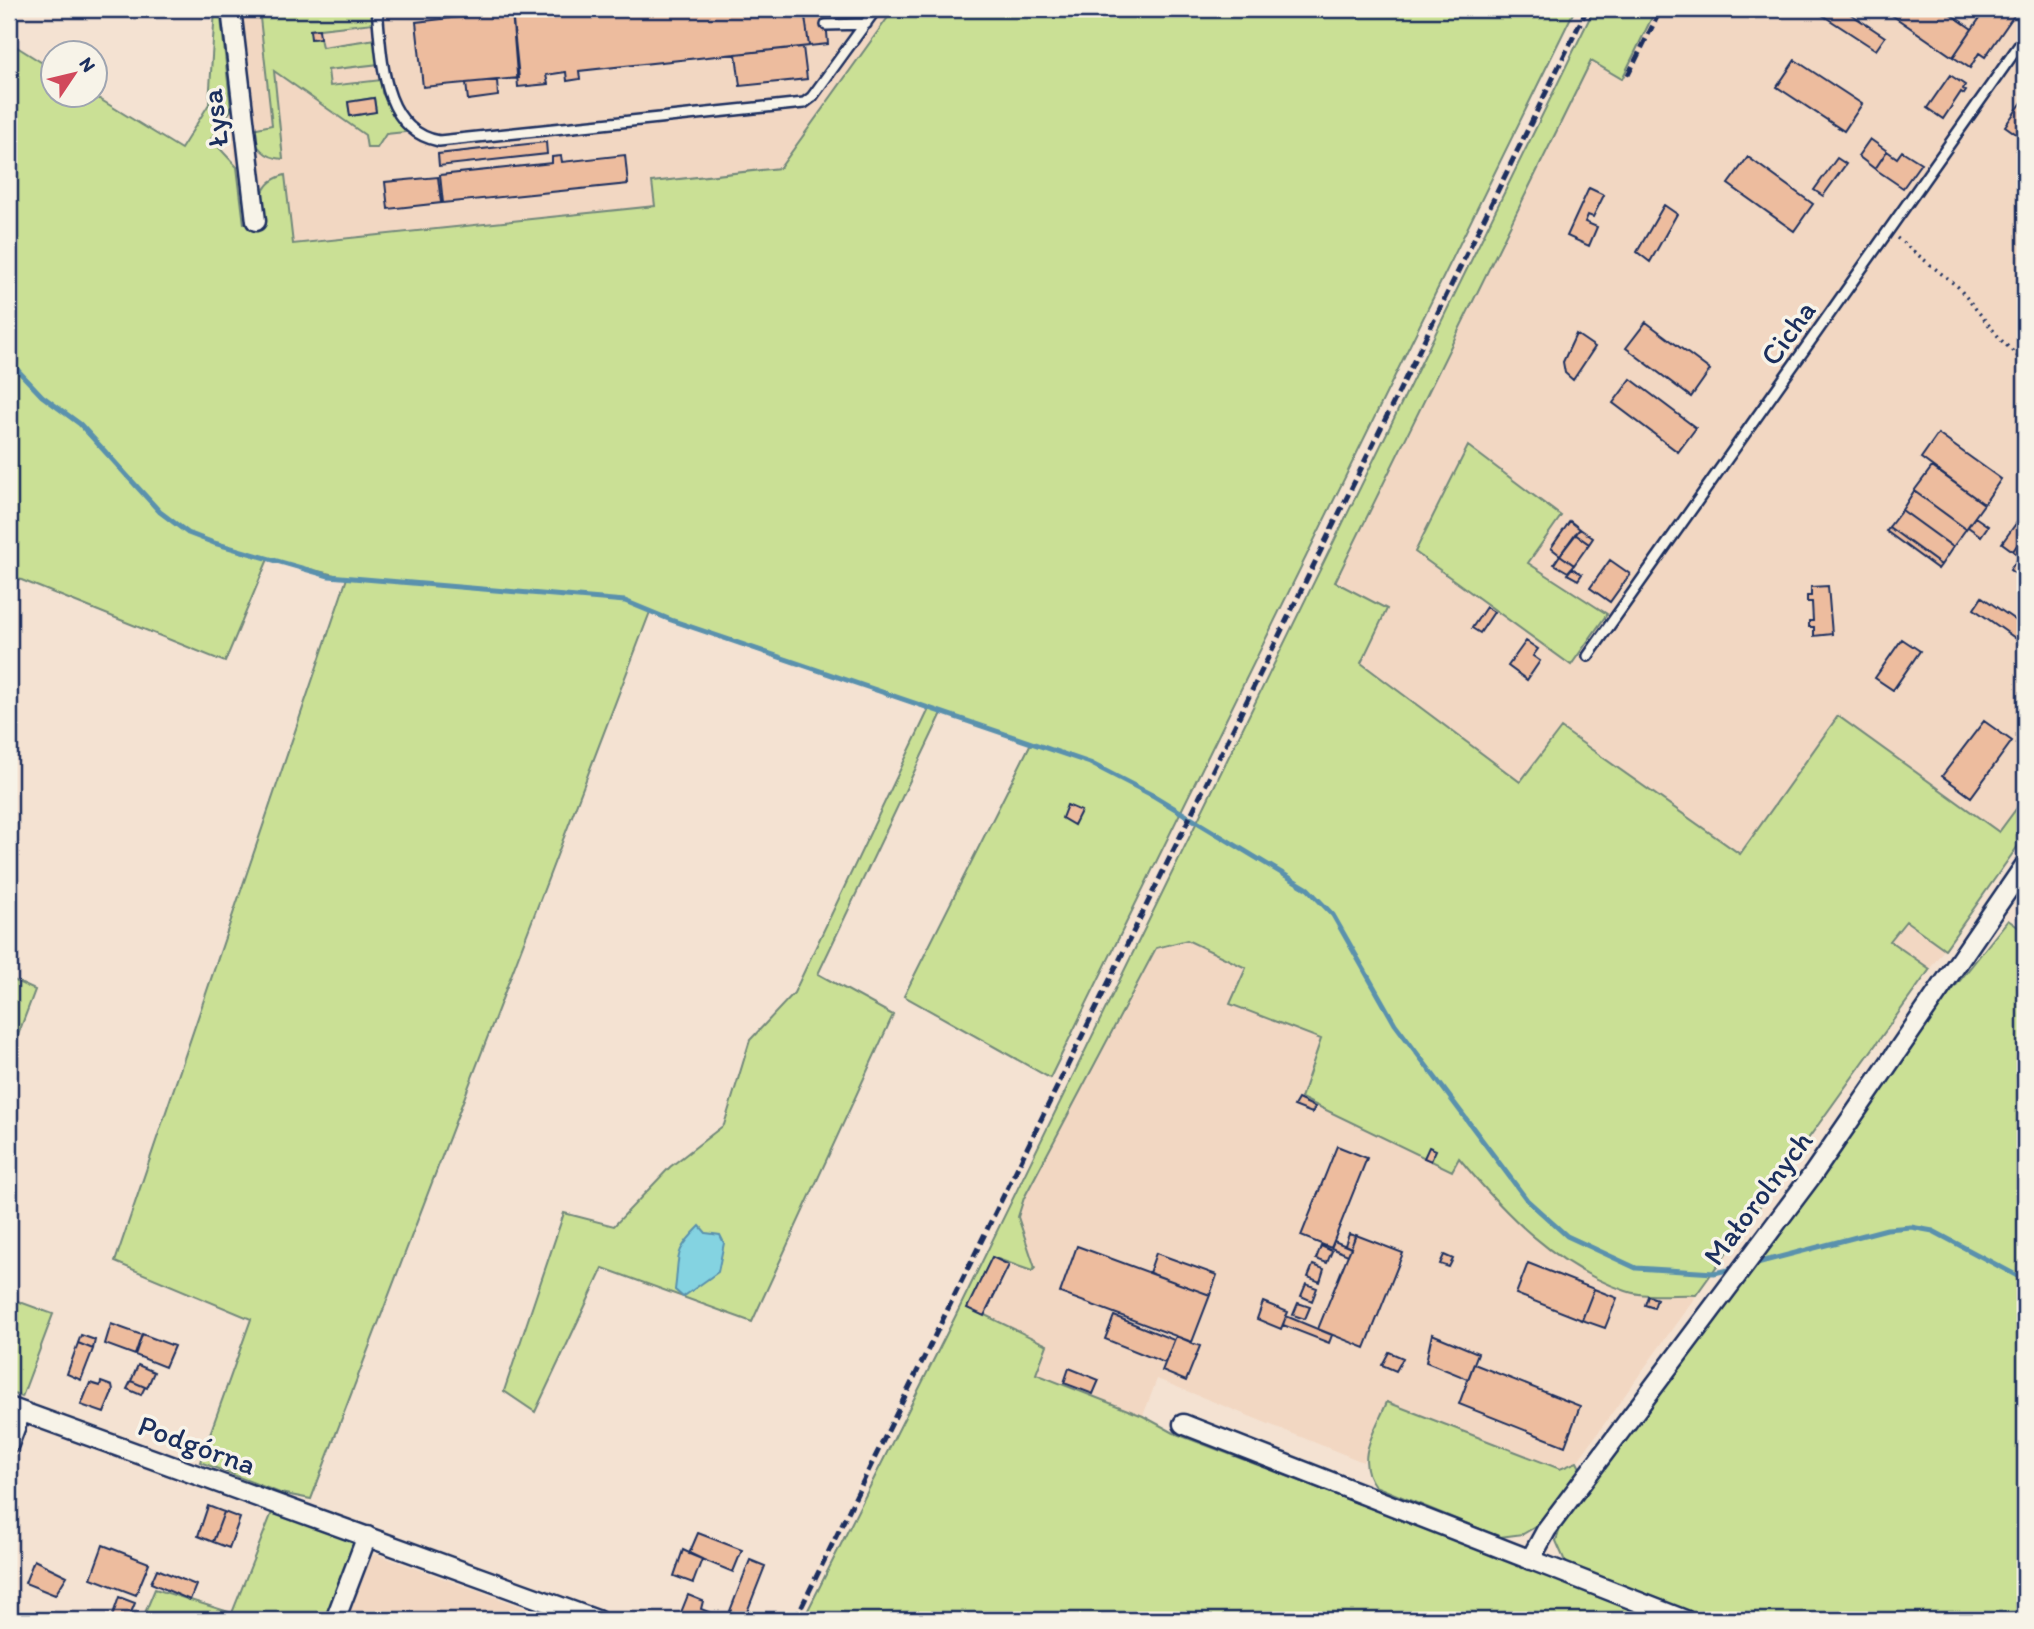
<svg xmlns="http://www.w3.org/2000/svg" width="2034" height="1629" viewBox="0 0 2034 1629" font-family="Itim,sans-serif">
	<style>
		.built { fill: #f2d7c2 }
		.green { fill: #cae095; stroke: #72887a; stroke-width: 2; fill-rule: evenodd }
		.water { fill: #84d3e1; stroke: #5a91ad; stroke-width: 2 }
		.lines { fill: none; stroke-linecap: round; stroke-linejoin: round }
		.stream { stroke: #5a91ad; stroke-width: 5 }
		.building { fill: #edbc9e; stroke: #1b2f5e; stroke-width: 2 }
		.service-casing { stroke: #1b2f5e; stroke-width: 14 }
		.minor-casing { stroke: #1b2f5e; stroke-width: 23 }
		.path { stroke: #1b2f5e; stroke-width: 3.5; stroke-dasharray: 2 5; stroke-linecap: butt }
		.service { stroke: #f7f3e8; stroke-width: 9 }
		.minor { stroke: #f7f3e8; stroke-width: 18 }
		.rail { stroke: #1b2f5e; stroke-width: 5; stroke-dasharray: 10 5; stroke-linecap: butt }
		.labels { text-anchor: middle; stroke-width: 7; stroke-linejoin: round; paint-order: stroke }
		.street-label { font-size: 30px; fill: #1b2f5e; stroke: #f7f3e8 }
	</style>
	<rect width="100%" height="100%" fill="#f4e2d2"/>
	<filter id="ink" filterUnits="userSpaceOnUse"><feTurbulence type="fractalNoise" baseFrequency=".0143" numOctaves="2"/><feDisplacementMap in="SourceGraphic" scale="14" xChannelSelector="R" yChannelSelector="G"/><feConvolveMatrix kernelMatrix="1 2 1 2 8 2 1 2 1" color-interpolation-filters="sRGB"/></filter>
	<g filter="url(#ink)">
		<path class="built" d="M220 9H894L780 168 653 181 655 206 244 249Z
			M1594 9H2025V836L1577 1462 1560 1469 1387 1402 1363 1462 1157 1379 1143 1416 1036 1374 958 1319Z
			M376 1554 536 1612 533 1620H343L366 1558Z"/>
		<path class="green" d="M215 9H220L231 110 211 139 237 167 244 224 262 222C260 199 259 182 285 175L293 244 655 206 652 182 780 168 894 9H1575L1050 1078 904 996 1031 743 942 713 818 974 893 1015 752 1322 603 1268 535 1412 504 1391 564 1213 614 1226 670 1167 724 1125 750 1040 794 993 929 709 650 612 311 1499 280 1493 200 1462 251 1319 115 1262 347 578 268 559 225 662 9 575V42L52 69V94L93 95 181 149 209 104Z
			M259 9H370L374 23 311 30V39L320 38 322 47 376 39 379 64 328 70 330 86 381 80 382 93 406 132 386 134 377 148H367L365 135 274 71 283 159C265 158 254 147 252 129L272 125ZM374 98 376 112 350 116 348 102Z
			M1594 9H1656L1622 79 1591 61 1335 582 1387 609 1361 663 1520 782 1561 728 1740 854 1838 716 1999 832 2025 797V836L1945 949 1906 921 1890 941 1930 969 1696 1295C1675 1294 1646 1298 1626 1291 1556 1267 1504 1213 1459 1158L1452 1171 1301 1098 1321 1039 1230 1004 1246 968 1187 940 1156 948 1024 1198 1018 1217 1035 1268 1032 1271 992 1257 968 1307 1047 1345 1036 1374 1143 1416 1174 1433 1664 1620H803L955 1317Z
			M1468 446 1561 516 1528 563 1607 614 1571 665 1415 552Z
			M2008 920 2025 932V1620H1710L1572 1569 1564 1559 1556 1541 1562 1522 1889 1070Z
			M9 978 35 990 9 1059Z
			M9 1298 53 1314 22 1397 9 1392Z
			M1387 1402 1560 1469 1577 1462 1581 1470 1540 1524 1523 1534 1500 1537 1375 1486C1354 1459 1375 1431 1387 1402Z
			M273 1510 358 1542 327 1620H142L155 1589 232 1613Z"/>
		<path class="water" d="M700 1226 706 1233 720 1235 724 1243 718 1272 683 1297 675 1290C680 1255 672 1254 700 1226Z"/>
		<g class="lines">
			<path class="stream" d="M9 361 42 396 80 424 160 512 188 533 214 543 329 576 625 601 671 620 1090 763 1154 796 1308 889 1333 915 1395 1024 1527 1200 1567 1236 1636 1268 1714 1273 1737 1268
				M1753 1264 1887 1229 1911 1227 1933 1231 2025 1280"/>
		</g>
		<path class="building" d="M534 9H804L809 46 579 71 580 79 567 81 566 72 546 75 548 84 518 87 512 11Z
			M804 9H825L828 44 809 46Z
			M1813 9H1843L1885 37 1876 50Z
			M1883 9H1943L1972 29 1953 57Z
			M1986 9H2008L2015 14 1985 57 1979 53 1970 68 1953 57Z
			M512 11 519 78 423 87 416 22Z
			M319 29 320 38 311 39 310 30Z
			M803 47 807 79 740 86 736 54Z
			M1795 60 1862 104 1844 131 1777 87Z
			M1950 75 1965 85 1963 89 1966 91 1964 94 1961 92 1943 119 1927 108Z
			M497 80 498 96 468 100 466 83Z
			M374 98 376 112 350 116 348 102Z
			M2025 98V140L2005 126Z
			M1870 139 1887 151 1875 169 1858 156Z
			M546 142 547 154 439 166 438 154Z
			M1887 151 1897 158 1902 151 1921 163 1903 188 1875 169Z
			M625 155 628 184 443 203 440 175 552 163V157L561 156 562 162Z
			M1748 157 1813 204 1794 231 1728 184Z
			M1837 158 1846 164 1823 196 1814 190Z
			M438 177 441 203 388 209 385 182Z
			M1589 188 1604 195 1593 217 1588 215 1585 222 1597 227 1589 246 1567 236Z
			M1664 205 1677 214 1650 262 1637 252Z
			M1646 322 1710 370 1691 397 1626 348Z
			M1576 334 1595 347 1573 380 1565 373 1563 362Z
			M1631 379 1696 428 1678 452 1613 403Z
			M1938 434 2001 479 1984 504 1921 458Z
			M1932 467 1984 504 1966 529 1914 491Z
			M1914 491 1966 529 1953 547 1902 510Z
			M1902 510 1953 547 1941 565 1889 527Z
			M2025 511V533L2013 551 2002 543Z
			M1975 517 1988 526 1981 536 1968 527Z
			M1570 521 1580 529 1560 555 1551 548Z
			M1889 527 1941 565 1938 569 1886 531Z
			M1580 529 1593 538 1589 544 1575 534Z
			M2025 533V561L2013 551Z
			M1575 534 1589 544 1574 565 1560 555Z
			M1560 555 1574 565 1568 572 1554 564Z
			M2019 557 2025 561V581L2010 570Z
			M1610 560 1630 574 1610 602 1590 588Z
			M1572 568 1582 574 1578 580 1567 574Z
			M1828 586 1832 634 1814 636V627H1809V621H1813L1812 602H1807V596H1811V587Z
			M1982 597 2025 627V645L1974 609Z
			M1486 607 1494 612 1480 633 1472 628Z
			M1902 639 1920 651 1893 690 1875 678Z
			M1526 641 1538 649 1533 656 1540 661 1527 680 1508 666Z
			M1984 721 2012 741 1971 797 1942 776Z
			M1067 805 1081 811 1074 825 1062 818Z
			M1298 1099 1315 1107 1312 1113 1294 1106Z
			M1337 1146 1367 1158 1331 1248 1301 1236Z
			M1429 1147 1436 1150 1431 1161 1424 1158Z
			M1349 1234 1355 1236 1351 1248 1345 1245Z
			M1356 1235 1403 1253 1365 1348 1318 1329Z
			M1334 1241 1351 1248 1348 1255 1331 1248Z
			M1077 1246 1210 1295 1192 1342 1060 1293Z
			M1321 1246 1332 1251 1327 1263 1316 1259Z
			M1156 1253 1217 1275 1210 1295 1149 1273Z
			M1444 1255 1453 1259 1449 1267 1440 1264Z
			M992 1257 1009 1265 984 1316 967 1308Z
			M1528 1263 1594 1289 1582 1320 1516 1294Z
			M1313 1265 1324 1269 1320 1282 1308 1277Z
			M1306 1284 1317 1288 1312 1301 1301 1296Z
			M1594 1289 1617 1298 1605 1328 1582 1320Z
			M1648 1296 1657 1299 1654 1308 1645 1305Z
			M1263 1302 1288 1312 1281 1329 1257 1319Z
			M1298 1303 1310 1307 1305 1319 1293 1315Z
			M1114 1316 1174 1340 1165 1363 1105 1339Z
			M1286 1316 1332 1335 1329 1343 1283 1325Z
			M111 1324 142 1335 135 1355 105 1344Z
			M142 1334 174 1346 165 1367 135 1355Z
			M1432 1334 1478 1353 1468 1379 1426 1362Z
			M81 1335 95 1340 93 1349 78 1343Z
			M1176 1336 1200 1346 1186 1381 1162 1371Z
			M78 1343 93 1349 81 1380 67 1374Z
			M1389 1352 1403 1358 1396 1371 1382 1365Z
			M1474 1364 1580 1406 1565 1446 1459 1404Z
			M138 1365 154 1372 147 1388 131 1381Z
			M1069 1368 1099 1380 1093 1394 1064 1383Z
			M131 1381 145 1387 141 1395 127 1389Z
			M101 1382 112 1386 113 1391 104 1413 81 1405 90 1383 100 1386Z
			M208 1506 224 1512 213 1542 198 1536Z
			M224 1512 240 1518 229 1548 213 1542Z
			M698 1533 742 1550 733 1572 689 1554Z
			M103 1545 149 1563 136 1595 91 1578Z
			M683 1550 702 1559 693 1583 674 1576Z
			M34 1560 67 1576 55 1595 25 1583Z
			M750 1560 765 1566 745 1617 730 1611Z
			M157 1569 196 1585 190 1600 151 1583Z
			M688 1595 703 1601 701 1609 714 1614 711 1620H678Z
			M119 1597 135 1603 128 1620H111Z"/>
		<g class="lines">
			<g class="service-casing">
				<path id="service" d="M377 9C382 54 380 130 439 141L804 103 812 97 876 9
					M826 25 866 24
					M1588 656 2025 37"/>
			</g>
			<g class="minor-casing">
				<path id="minor" d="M231 9 256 221
					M9 1407 597 1620
					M1183 1424 1685 1620
					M9 1444 21 1412
					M1530 1560 1547 1529 1813 1174 2025 865
					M335 1620 367 1536"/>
			</g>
			<path class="path" d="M1897 238 1958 287 2002 341 2025 363"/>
			<use href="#service" class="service"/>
			<use href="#minor" class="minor"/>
			<path class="rail" d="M1628 75 1661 9
				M795 1620 1587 9"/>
		</g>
	</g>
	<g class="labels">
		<g class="street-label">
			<text transform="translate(215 118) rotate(-97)" y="10">Łysa</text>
			<text transform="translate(1788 333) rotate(-54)" y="10">Cicha</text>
			<text transform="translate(1758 1198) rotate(-53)" y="10">Małorolnych</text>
			<text transform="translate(197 1445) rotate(20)" y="10">Podgórna</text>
		</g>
	</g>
	<rect width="2034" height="1629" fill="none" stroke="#f7f3e8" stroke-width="35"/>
	<rect x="18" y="18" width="1999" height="1594" fill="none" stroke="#1b2f5e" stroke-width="2.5" filter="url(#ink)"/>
	<g transform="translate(74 74) rotate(55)"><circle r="33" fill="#f7f3e8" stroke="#9fa5b1" stroke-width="2"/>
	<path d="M0-5L12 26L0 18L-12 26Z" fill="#d1495b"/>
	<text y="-10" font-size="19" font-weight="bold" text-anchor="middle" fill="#1b2f5e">N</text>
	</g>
</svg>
